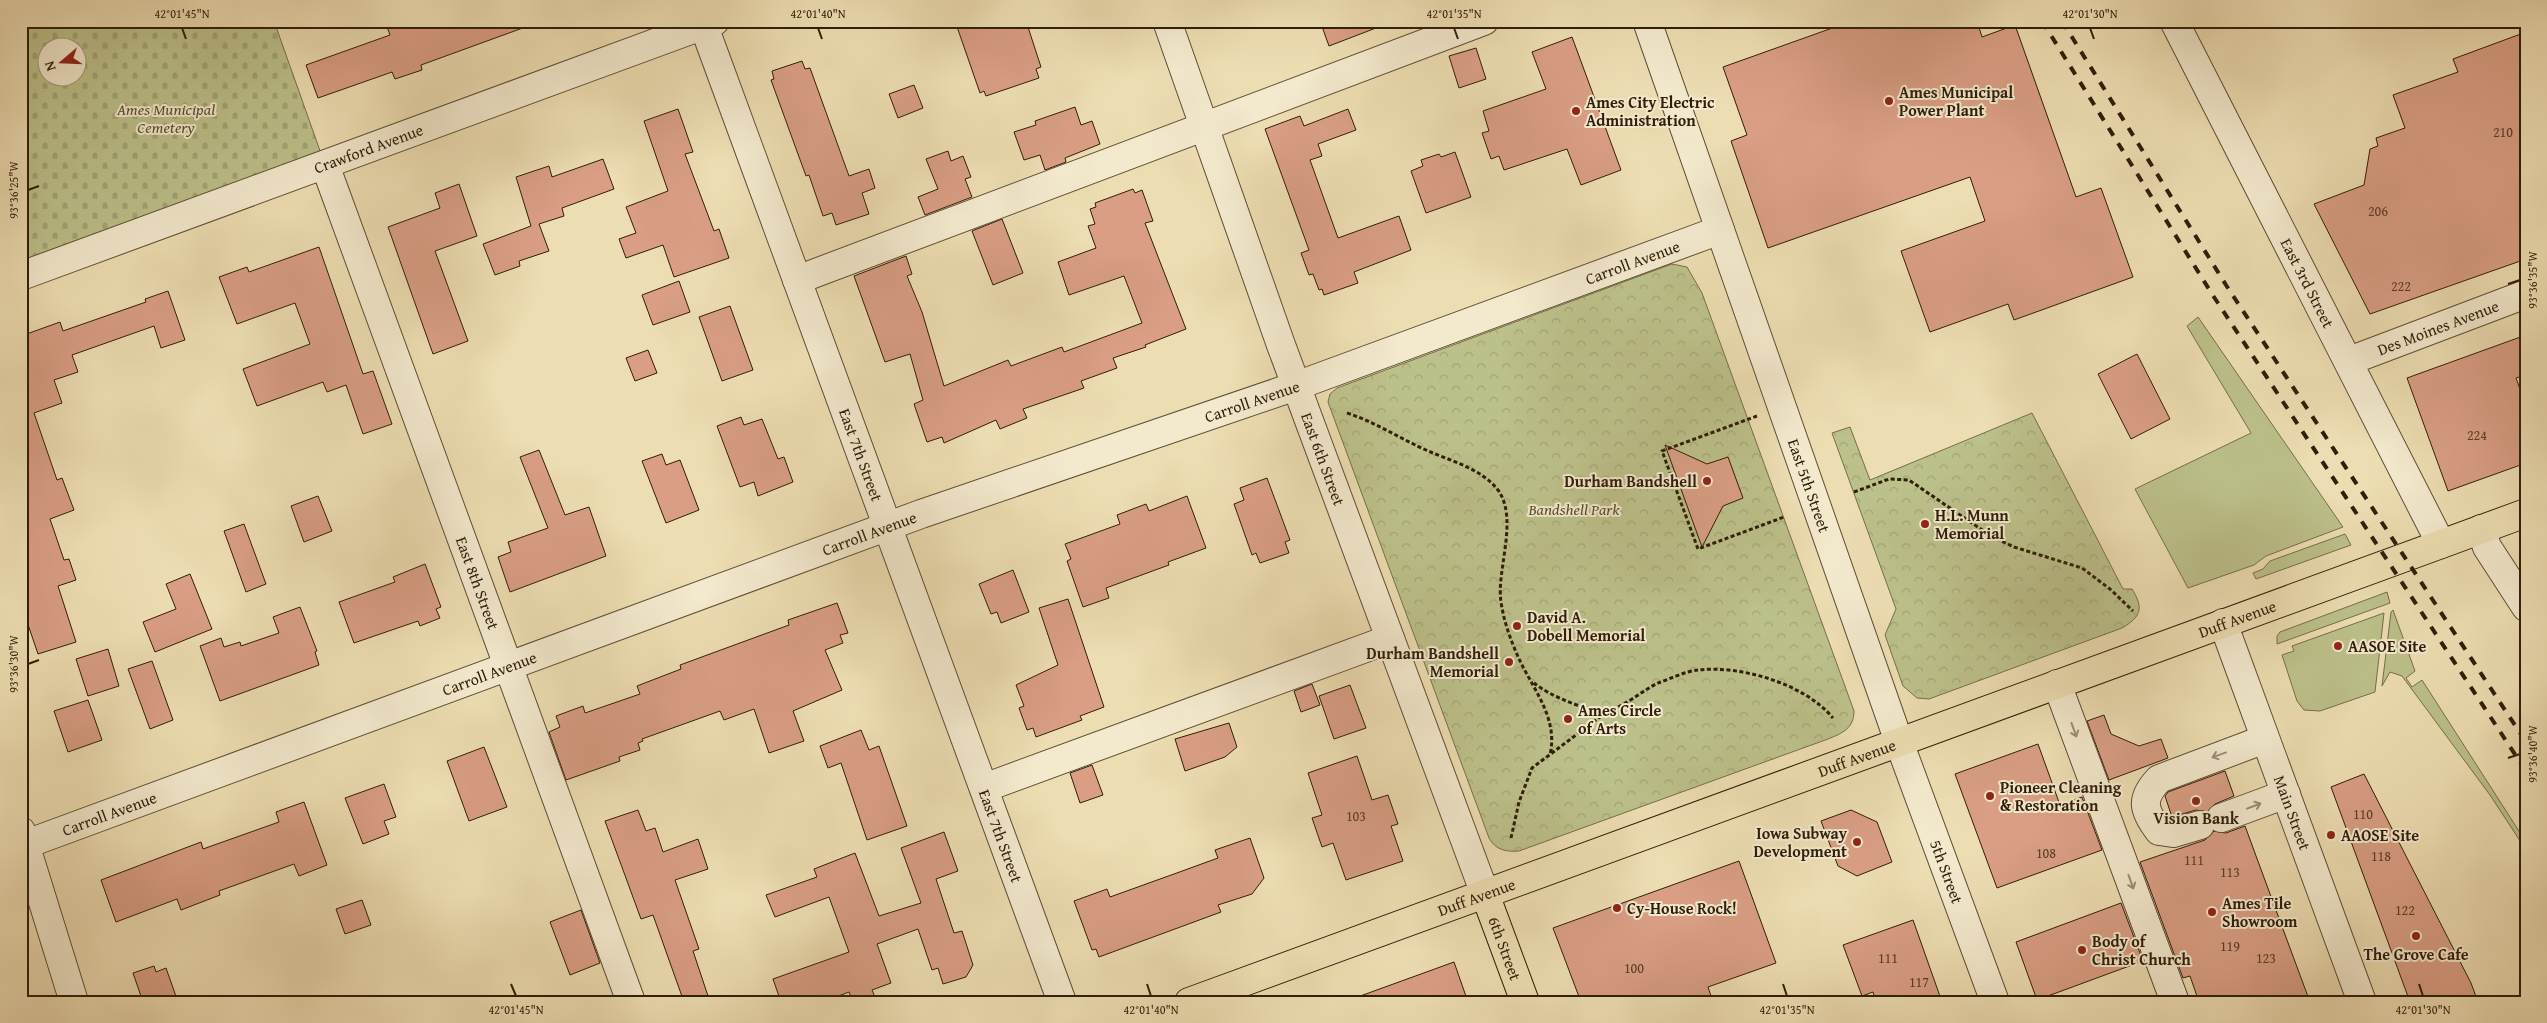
<svg xmlns="http://www.w3.org/2000/svg" width="2547" height="1023" viewBox="0 0 2547 1023" font-family="'Gentium Book Plus',serif">
	<style>
		.green { fill: #bcc08a; stroke: #766e4a }
		.cemetery { fill: url(#cemetery-stones); stroke: #766e4a; fill-rule: evenodd }
		.park { fill: url(#park-crowns); stroke: #766e4a }
		.building { fill: #d99e84; stroke: #301d0a }
		.lines { fill: none; stroke-linecap: round; stroke-linejoin: round }
		.minor-casing { stroke: #5f4d34; stroke-width: 30 }
		.major-casing { stroke: #301d0a; stroke-width: 30 }
		.path { stroke: #301d0a; stroke-width: 3; stroke-dasharray: 4 2.5; stroke-linecap: butt }
		.minor { stroke: #f3e9cd; stroke-width: 28 }
		.major { stroke: #edddb2; stroke-width: 28 }
		.rail { stroke: #301d0a; stroke-width: 4; stroke-dasharray: 9 9; stroke-linecap: butt }
		.oneway { stroke: #9b8d75 }
		.ticks { fill: none; stroke: #301d0a; stroke-width: 2 }
		.poi-dot { fill: #8f2418; stroke: #f3e9cd; stroke-width: 2 }
		.labels { text-anchor: middle; stroke-width: 4; stroke-linejoin: round; paint-order: stroke }
		.number-label { font-size: 14px; fill: #5a3d28 }
		.poi-label { font-size: 16px; font-weight: bold; fill: #301d0a; stroke: #f3e9cd; text-anchor: start }
		.park-label { font-size: 16px; font-style: italic; fill: #5a4e30; stroke: #f3e9cd }
		.street-label { font-size: 16px; fill: #301d0a; stroke: #f3e9cd }
		.neatline { fill: none; stroke: #301d0a; stroke-width: 2 }
		.ticks-label { font-size: 12px; text-anchor: middle; fill: #301d0a }
	</style>
	<defs>
		<pattern id="cemetery-stones" width="16" height="16" patternUnits="userSpaceOnUse" patternTransform="scale(1.25)"><rect width="16" height="16" fill="#bcc08a"/><path d="M2 7V4a2 2 0 0 1 4 0v3zM10 15v-3a2 2 0 0 1 4 0v3z" fill="#a2a576"/></pattern>
		<pattern id="park-crowns" width="20" height="18" patternUnits="userSpaceOnUse" patternTransform="scale(1.25)"><rect width="20" height="18" fill="#bcc08a"/><path d="M2 6a3 3 0 1 1 6 0M12 15a3 3 0 1 1 6 0" fill="none" stroke="#a2a576"/></pattern>
	</defs>
	<rect width="100%" height="100%" fill="#edddb2"/>
	<filter id="stains"><feTurbulence type="fractalNoise" baseFrequency=".004" numOctaves="4"/><feColorMatrix values="0 0 0 0 .2 0 0 0 0 .09 0 0 0 0 .02 0 0 0 .5 -.17"/></filter>
	<radialGradient id="worn" r=".72"><stop offset=".6" stop-color="#630" stop-opacity="0"/><stop offset="1" stop-color="#630" stop-opacity=".3"/></radialGradient>
	<path class="green" d="M2198 317 2343 527 2266 556 2254 565 2188 588 2135 489 2251 433 2187 326Z
		M2345 534 2351 545 2256 579 2253 573 2263 569 2270 561Z
		M2387 592 2390 603 2277 644V636L2280 632Z
		M2393 610 2415 671 2406 678 2412 687 2422 680 2526 842V850L2490 795 2402 676 2390 672 2382 686 2391 612Z
		M2384 613 2375 692 2320 711 2304 710 2297 701 2282 655 2294 651 2292 646Z"/>
	<path class="cemetery" d="M21 21H274L325 165 21 276ZM48 48H78V78H48Z"/>
	<path class="park" d="M1672 264 1687 267 1702 293 1854 711C1854 728 1843 733 1828 739L1519 851C1505 852 1496 850 1489 838L1328 402 1330 394 1337 388Z
		M2032 413 2123 589H2132C2144 608 2141 617 2122 628L1929 699 1917 698 1903 686 1885 635 1896 609 1832 433 1850 427 1870 480Z"/>
	<path class="building" d="M385 21H531V25L421 65 422 70 395 79 392 72 318 98 306 65 390 35Z
		M955 21H1026L1041 67 1036 69 1039 78 986 96 984 91 980 93Z
		M1320 21H1389V23L1329 46Z
		M1836 21H1977L1982 37 2015 25 2076 197 2101 188 2133 277 2014 320 2008 304 1930 332 1901 251 1985 221 1970 177 1768 248 1731 141 1747 135 1723 67 1838 26Z
		M2526 32V259L2370 314 2314 204 2364 185 2370 149 2378 146 2376 138 2405 128 2393 95 2458 72 2453 59Z
		M1572 37 1621 170 1581 185 1567 149 1504 170 1499 156 1491 159 1482 133 1489 131 1483 111 1546 89 1532 52Z
		M1476 48 1486 79 1459 88 1449 56Z
		M802 61 805 69 810 68 849 176 869 169 875 188 862 193 869 214 836 225 832 213 823 216 809 175 806 176 771 80 774 79 772 71Z
		M914 85 923 108 898 118 889 94Z
		M1075 107 1081 125 1092 121 1100 144 1065 158 1066 162 1045 170 1040 155 1024 160 1014 132 1036 125 1035 121Z
		M678 109 693 152 685 154 714 231 719 229 729 258 674 277 663 245 626 258 619 239 636 233 626 207 668 191 644 121Z
		M1348 109 1356 130 1318 144 1322 156 1310 160 1338 238 1399 216 1411 250 1354 272 1358 283 1324 295 1322 289 1319 290 1313 274 1309 275 1301 253 1309 250 1265 129 1300 116 1304 126Z
		M948 151 951 161 963 156 971 177 965 179 972 197 925 215 918 197 938 189 926 159Z
		M1455 152 1471 197 1426 213 1411 171 1423 166 1421 160 1439 154 1441 157Z
		M603 159 614 189 562 208 564 216 539 224 549 251 519 261 520 266 495 275 483 244 531 226 516 177 549 166 552 177Z
		M459 184 477 236 435 251 468 341 433 354 388 227 440 208 435 193Z
		M1133 189 1135 193 1142 190 1153 221 1145 223 1186 329 1145 345 1146 347 1113 358 1117 368 1081 381 1084 388 1023 409 1027 418 1000 429 996 420 944 443 942 437 927 442 914 404 923 400 910 354 885 362 854 276 906 256 912 274 907 276 922 312 944 386 1008 360 1011 366 1062 347 1064 352 1142 323 1124 276 1069 295 1058 262 1096 248 1088 226 1095 224 1090 209 1096 207 1095 203Z
		M1002 219 1023 273 993 285 972 231Z
		M319 247 363 374 373 371 392 424 363 434 346 385 327 392 323 382 257 406 243 369 310 344 295 303 237 324 219 277 247 267 249 272Z
		M679 281 690 312 653 325 642 295Z
		M168 291 185 340 161 348 154 326 72 355 78 372 54 380 62 403 34 413 57 480 62 478 74 510 50 519 64 560 69 559 76 580 58 586 76 642 38 654 21 604V336L60 322 63 331 146 302 145 299Z
		M730 306 753 370 722 381 699 317Z
		M2526 335V375L2516 378 2526 406V463L2448 491 2407 378Z
		M648 350 657 373 635 381 626 358Z
		M2137 354 2170 419 2131 439 2098 374Z
		M741 417 744 425 762 419 778 459 784 457 793 482 758 496 754 482 740 487 717 426Z
		M1665 445 1707 464 1728 457 1743 498 1723 506 1702 547Z
		M539 450 565 515 589 507 606 556 510 592 498 557 511 552 508 542 548 528 520 457Z
		M662 454 666 465 680 460 699 510 666 523 642 461Z
		M1267 478 1290 540 1285 542 1289 553 1260 563 1256 553 1252 555 1234 504 1244 500 1240 488Z
		M318 496 332 531 304 542 291 506Z
		M1187 496 1206 548 1168 562 1169 565 1106 588 1109 598 1083 607 1067 561 1071 559 1065 544 1120 524 1117 515 1146 504 1149 511Z
		M244 524 266 584 246 592 224 531Z
		M425 564 441 607 436 609 440 618 420 626 418 621 354 643 339 602 395 582 393 577Z
		M1013 570 1029 612 1001 623 997 612 991 614 979 584Z
		M190 574 212 629 155 652 143 622 176 609 166 584Z
		M1068 599 1104 707 1080 716 1082 720 1036 737 1033 728 1027 730 1019 708 1024 706 1016 685 1058 665 1039 608Z
		M837 603 848 633 840 635 843 643 825 650 842 690 793 711 804 741 769 753 754 709 724 720 720 711 642 739 643 741 638 743 640 750 619 757 620 761 566 780 549 732 560 727 556 716 583 706 585 713 640 694 637 686 681 669 680 665 789 625 788 620Z
		M300 607 317 651 315 652 319 665 220 701 200 646 221 638 224 647 240 642 241 646 279 633 273 617Z
		M108 649 119 686 88 696 76 659Z
		M152 661 173 720 150 729 128 669Z
		M1312 684 1320 705 1301 712 1294 691Z
		M1350 685 1366 728 1334 739 1319 696Z
		M88 700 102 740 68 752 54 711Z
		M2104 715 2111 734 2139 746 2161 739 2168 758 2109 780 2087 721Z
		M1229 723 1237 747 1225 757 1185 771 1175 739Z
		M861 730 869 750 879 746 907 826 867 840 841 763 828 768 820 746Z
		M2038 744 2060 805 2082 797 2102 850 1997 888 1955 774Z
		M484 747 507 807 469 821 447 761Z
		M1357 756 1372 800 1388 795 1398 824 1391 826 1403 861 1346 880 1333 843 1322 847 1312 818 1322 815 1308 773Z
		M1092 765 1103 795 1080 803 1070 773Z
		M2225 771 2234 796 2215 804 2207 812 2196 810 2172 817 2165 796 2168 792Z
		M2364 774 2471 983 2478 1002H2410L2331 787Z
		M384 784 396 817 384 821 389 834 363 844 345 798Z
		M304 802 327 865 299 876 294 864 219 891 220 895 181 910 177 899 116 922 101 880 201 842 203 849 279 822 276 812Z
		M638 810 646 831 655 828 663 852 698 839 708 869 675 880 699 949 693 951 710 1002H684L653 915 641 919 605 821Z
		M1851 810 1877 822 1892 862 1857 876 1838 866 1821 821Z
		M2245 826 2287 940 2310 1002H2199L2190 976 2183 978 2140 862 2205 840 2214 831 2226 833Z
		M944 832 958 871 936 879 954 933 962 931 973 965 966 977 943 984 938 968 932 970 918 929 877 944 891 983 872 990 875 997 853 1002 849 992 823 1002H781L773 979 849 952 829 897 775 917 766 895 817 877 814 869 855 853 879 916 921 903 901 848Z
		M1250 838 1264 878 1252 894 1218 905 1221 912 1099 957 1096 949 1092 950 1074 901 1107 889 1110 897 1174 874 1218 858 1215 850Z
		M1739 861 1776 963 1708 987 1713 1002H1581L1553 928Z
		M362 900 371 925 345 934 336 909Z
		M2121 903 2143 961 2037 1000 2016 942Z
		M581 910 600 963 570 975 550 922Z
		M1913 920 1942 1002H1876L1873 992 1862 996 1843 945Z
		M1454 962 1468 1002H1352V999Z
		M154 966 156 972 166 968 178 1002H143L133 973Z"/>
	<g class="lines">
		<g class="minor-casing">
			<g id="minor">
				<path id="s1" d="M702 21 1062 1002"/>
				<path id="s2" d="M1167 21 1281 345 1485 894"/>
				<path id="s3" d="M1647 21 1899 742 1995 1002"/>
				<path id="s4" d="M2174 21 2441 544"/>
				<path id="s5" d="M325 165 631 1002"/>
				<path id="s6" d="M21 276 715 21"/>
				<path d="M797 280 1484 21"/>
				<path id="s7" d="M2349 361 2526 294"/>
				<path d="M2481 529 2487 547 2526 607"/>
				<path id="s8" d="M2223 623 2362 1002"/>
				<path d="M2057 684 2175 1002"/>
				<path d="M984 788 1390 639"/>
				<path d="M2221 818 2286 794"/>
				<path d="M2200 825 2173 833 2159 831C2143 810 2140 799 2159 779L2265 739"/>
				<path d="M21 831 74 1002"/>
				<path id="s9" d="M21 846 921 514 1296 386 1720 230"/>
			</g>
		</g>
		<g class="major-casing">
			<g id="major">
				<path id="s10" d="M1485 894 1525 1002"/>
				<path id="s11" d="M1189 1002 2526 513"/>
			</g>
		</g>
		<path class="path" d="M1347 413C1375 422 1399 438 1426 450 1450 461 1481 468 1498 490 1519 519 1496 571 1501 602 1504 623 1512 644 1521 663 1536 693 1558 720 1550 755
			M1757 416 1662 451 1698 549 1784 517
			M1854 492 1889 479 1909 480 1991 536 2014 547 2082 568 2110 589 2133 611
			M1534 683C1548 695 1589 713 1608 710 1623 708 1643 690 1658 683 1670 679 1686 671 1698 670 1741 665 1805 684 1833 718
			M1511 838 1519 802 1532 768 1608 711"/>
		<use href="#minor" class="minor"/>
		<use href="#major" class="major"/>
		<path class="rail" d="M2042 21 2212 294 2526 771
			M2062 21 2226 285 2526 742"/>
	</g>
	<defs><path id="oneway-shaft" d="M-6 0H5M1.5-3L5.5 0L1.5 3" fill="none" stroke-width="1.6" stroke-linecap="round" stroke-linejoin="round" transform="scale(1.25)"/></defs>
	<g class="oneway">
		<use href="#oneway-shaft" transform="translate(2074 730) rotate(70)"/>
		<use href="#oneway-shaft" transform="translate(2219 755) rotate(160)"/>
		<use href="#oneway-shaft" transform="translate(2254 806) rotate(-21)"/>
		<use href="#oneway-shaft" transform="translate(2131 882) rotate(70)"/>
	</g>
	<path class="ticks" d="M182 28 186 39M818 28 822 39M1454 28 1458 39M2090 28 2094 39M28 190 39 186M2508 284 2520 280M28 664 39 660M2508 758 2520 754M511 984 516 996M1147 984 1151 996M1783 984 1787 996M2419 984 2423 996"/>
	<g class="poi-dot">
		<circle cx="1889" cy="101" r="5"/>
		<circle cx="1576" cy="111" r="5"/>
		<circle cx="1707" cy="481" r="5"/>
		<circle cx="1925" cy="524" r="5"/>
		<circle cx="1517" cy="626" r="5"/>
		<circle cx="2338" cy="646" r="5"/>
		<circle cx="1509" cy="662" r="5"/>
		<circle cx="1568" cy="719" r="5"/>
		<circle cx="1990" cy="796" r="5"/>
		<circle cx="2196" cy="801" r="5"/>
		<circle cx="2331" cy="835" r="5"/>
		<circle cx="1857" cy="842" r="5"/>
		<circle cx="1617" cy="908" r="5"/>
		<circle cx="2212" cy="912" r="5"/>
		<circle cx="2416" cy="936" r="5"/>
		<circle cx="2082" cy="950" r="5"/>
	</g>
	<g class="labels">
		<g class="number-label">
			<text x="2503" y="137">210</text>
			<text x="2378" y="216">206</text>
			<text x="2401" y="291">222</text>
			<text x="2477" y="440">224</text>
			<text x="2363" y="819">110</text>
			<text x="1356" y="821">103</text>
			<text x="2046" y="858">108</text>
			<text x="2381" y="861">118</text>
			<text x="2194" y="865">111</text>
			<text x="2230" y="877">113</text>
			<text x="2405" y="915">122</text>
			<text x="2230" y="951">119</text>
			<text x="1888" y="963">111</text>
			<text x="2266" y="963">123</text>
			<text x="1634" y="973">100</text>
			<text x="1919" y="987">117</text>
		</g>
		<g class="poi-label">
			<text x="1899" y="98">Ames Municipal<tspan x="1899" dy="18">Power Plant</tspan></text>
			<text x="1586" y="108">Ames City Electric<tspan x="1586" dy="18">Administration</tspan></text>
			<text x="1697" y="487" text-anchor="end">Durham Bandshell</text>
			<text x="1935" y="521">H.L. Munn<tspan x="1935" dy="18">Memorial</tspan></text>
			<text x="1527" y="623">David A.<tspan x="1527" dy="18">Dobell Memorial</tspan></text>
			<text x="2348" y="652">AASOE Site</text>
			<text x="1499" y="659" text-anchor="end">Durham Bandshell<tspan x="1499" dy="18">Memorial</tspan></text>
			<text x="1578" y="716">Ames Circle<tspan x="1578" dy="18">of Arts</tspan></text>
			<text x="2000" y="793">Pioneer Cleaning<tspan x="2000" dy="18">&amp; Restoration</tspan></text>
			<text x="2196" y="824" text-anchor="middle">Vision Bank</text>
			<text x="1847" y="839" text-anchor="end">Iowa Subway<tspan x="1847" dy="18">Development</tspan></text>
			<text x="2341" y="841">AAOSE Site</text>
			<text x="2222" y="909">Ames Tile<tspan x="2222" dy="18">Showroom</tspan></text>
			<text x="1627" y="914">Cy-House Rock!</text>
			<text x="2092" y="947">Body of<tspan x="2092" dy="18">Christ Church</tspan></text>
			<text x="2416" y="960" text-anchor="middle">The Grove Cafe</text>
		</g>
		<g class="park-label">
			<text x="166" y="115">Ames Municipal<tspan x="166" dy="18">Cemetery</tspan></text>
			<text x="1574" y="515">Bandshell Park</text>
		</g>
		<g class="street-label">
			<text dy="6" stroke="none"><textPath href="#s6" startOffset="370">Crawford Avenue</textPath></text>
			<text dy="6" stroke="none"><textPath href="#s9" startOffset="1714">Carroll Avenue</textPath></text>
			<text dy="6" stroke="none"><textPath href="#s4" startOffset="294">East 3rd Street</textPath></text>
			<text dy="6" stroke="none"><textPath href="#s7" startOffset="95">Des Moines Avenue</textPath></text>
			<text dy="6" stroke="none"><textPath href="#s9" startOffset="1309">Carroll Avenue</textPath></text>
			<text dy="6" stroke="none"><textPath href="#s1" startOffset="462">East 7th Street</textPath></text>
			<text dy="6" stroke="none"><textPath href="#s2" startOffset="465">East 6th Street</textPath></text>
			<text dy="6" stroke="none"><textPath href="#s3" startOffset="492">East 5th Street</textPath></text>
			<text dy="6" stroke="none"><textPath href="#s9" startOffset="904">Carroll Avenue</textPath></text>
			<text dy="6" stroke="none"><textPath href="#s5" startOffset="445">East 8th Street</textPath></text>
			<text dy="6" stroke="none"><textPath href="#s11" startOffset="1116">Duff Avenue</textPath></text>
			<text dy="6" stroke="none"><textPath href="#s9" startOffset="499">Carroll Avenue</textPath></text>
			<text dy="6" stroke="none"><textPath href="#s11" startOffset="711">Duff Avenue</textPath></text>
			<text dy="6" stroke="none"><textPath href="#s9" startOffset="94">Carroll Avenue</textPath></text>
			<text dy="6" stroke="none"><textPath href="#s8" startOffset="202">Main Street</textPath></text>
			<text dy="6" stroke="none"><textPath href="#s1" startOffset="868">East 7th Street</textPath></text>
			<text dy="6" stroke="none"><textPath href="#s3" startOffset="902">5th Street</textPath></text>
			<text dy="6" stroke="none"><textPath href="#s11" startOffset="306">Duff Avenue</textPath></text>
			<text dy="6" stroke="none"><textPath href="#s10" startOffset="58">6th Street</textPath></text>
		</g>
	</g>
	<rect width="2547" height="1023" fill="none" stroke="#edddb2" stroke-width="55"/>
	<g transform="translate(62 62) rotate(251)"><circle r="24" fill="#f3e9cd" stroke="#a5977f"/>
	<path d="M0-4L9 19L0 12L-9 19Z" fill="#8f2418"/>
	<text y="-8" font-size="14" font-weight="bold" text-anchor="middle" fill="#301d0a">N</text>
	</g>
	<rect x="28" y="28" width="2492" height="968" class="neatline"/>
	<g class="ticks-label">
		<text x="182" y="18">42°01'45"N</text>
		<text x="818" y="18">42°01'40"N</text>
		<text x="1454" y="18">42°01'35"N</text>
		<text x="2090" y="18">42°01'30"N</text>
		<text transform="translate(14 190) rotate(-90)" y="4">93°36'25"W</text>
		<text transform="translate(2533 280) rotate(-90)" y="4">93°36'35"W</text>
		<text transform="translate(14 664) rotate(-90)" y="4">93°36'30"W</text>
		<text transform="translate(2533 754) rotate(-90)" y="4">93°36'40"W</text>
		<text x="516" y="1014">42°01'45"N</text>
		<text x="1151" y="1014">42°01'40"N</text>
		<text x="1787" y="1014">42°01'35"N</text>
		<text x="2423" y="1014">42°01'30"N</text>
	</g>
	<rect width="100%" height="100%" filter="url(#stains)"/>
	<rect width="100%" height="100%" fill="url(#worn)"/>
</svg>
